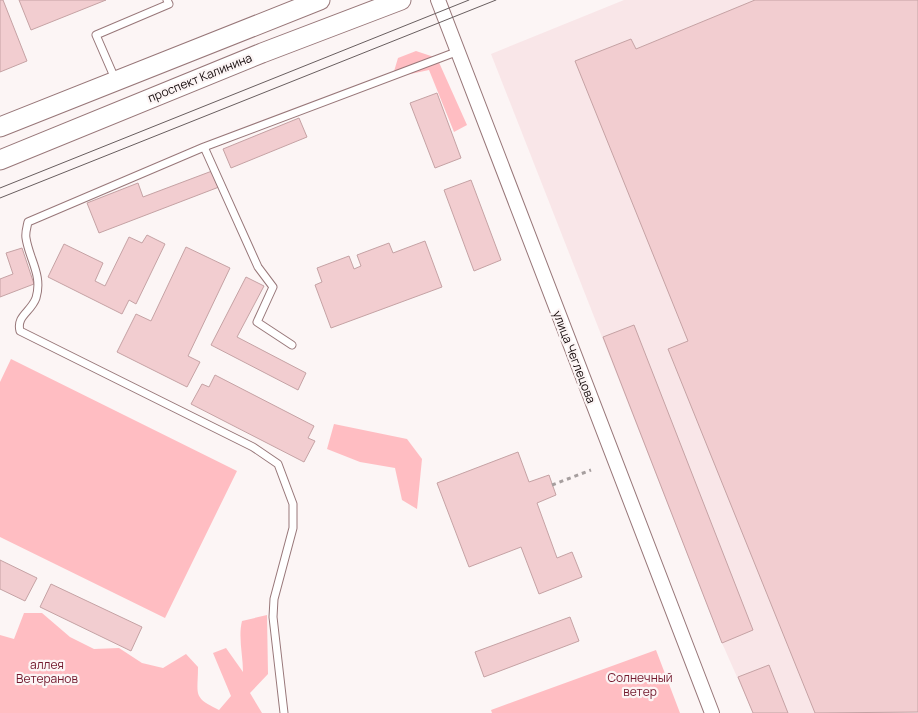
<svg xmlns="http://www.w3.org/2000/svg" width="918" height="713" viewBox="0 0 918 713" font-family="Manrope,sans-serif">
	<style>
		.built { fill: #f9e6e8 }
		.green { fill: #ffbdc2 }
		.building { fill: #f2cdd0; stroke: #c5a2a4 }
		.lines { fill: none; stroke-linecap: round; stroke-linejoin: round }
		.service-casing { stroke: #987779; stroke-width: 9 }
		.minor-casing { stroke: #987779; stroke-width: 16 }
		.secondary-casing { stroke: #987779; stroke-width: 21 }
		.path { stroke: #a69e9e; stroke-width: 3; stroke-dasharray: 4 4; stroke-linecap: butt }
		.service { stroke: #fff; stroke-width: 7 }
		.minor { stroke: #fff; stroke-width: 14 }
		.secondary { stroke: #fff; stroke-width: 19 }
		.tram { stroke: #685e5f; stroke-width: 1 }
		.labels { text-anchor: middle; stroke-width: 4.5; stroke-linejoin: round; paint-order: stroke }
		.street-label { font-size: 12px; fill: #14090a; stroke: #fcf5f5 }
		.park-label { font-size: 12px; fill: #72192d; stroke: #fcf5f5 }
	</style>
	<rect width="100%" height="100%" fill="#fcf5f5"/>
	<path class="built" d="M624 0H918V713H753L722 643 491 54Z"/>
	<path class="green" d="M416 51 437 58 467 125 454 132 429 70 392 78 398 58Z
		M11 359 237 471 165 618 0 537V382Z
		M334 424 407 439 422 459 417 509 402 500 395 468 360 462 327 449Z
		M24 613H42L70 637 94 649 119 648 142 663 163 668 186 654 198 667C198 695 192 697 219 710L231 696 213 653 226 648 243 672C243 655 238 637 242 621L267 615 268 674 250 693 262 713H0V635L14 639Z
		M656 650 680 713H492L491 710Z"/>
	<path class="building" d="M0 0H3L27 61 0 72Z
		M19 0H106L31 30Z
		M918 0V712L815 713 668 349 688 341 575 61 631 39 636 49 755 0Z
		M437 93 461 158 435 168 410 103Z
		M299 118 307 137 231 168 223 149Z
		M212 171 219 187 99 233 87 203 138 183 143 197Z
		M471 180 501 260 474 271 444 190Z
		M147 235 165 244 136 304 129 300 122 314 48 277 64 244 103 263 95 281 105 286 129 237 142 243Z
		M425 241 442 287 331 328 315 285 322 282 317 268 349 256 354 269 361 266 357 255 389 243 393 253Z
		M186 247 230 268 188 356 200 362 187 387 117 352 136 314 151 321Z
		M22 248 34 284 0 297V279L13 274 6 253Z
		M246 277 264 286 237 337 306 373 298 390 211 345Z
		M634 325 753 630 722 643 603 337Z
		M215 375 314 426 308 438 315 441 304 462 191 404 202 384 209 387Z
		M518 452 529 482 549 475 556 495 537 503 557 558 572 552 582 577 539 594 521 547 469 567 437 483Z
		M0 560 37 578 25 601 0 589Z
		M51 584 142 627 131 651 40 607Z
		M570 617 579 641 484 677 475 652Z
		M769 665 788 713H753L738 677Z"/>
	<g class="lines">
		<g class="service-casing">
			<path id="service" d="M116 81 96 35 169 4 167 0
				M204 147 28 222C27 227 25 233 26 238 29 259 43 275 36 298 31 312 16 316 20 331L253 447 278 464 293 504V528L274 599 273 617 284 713
				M292 345 257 322 273 287 258 267 204 147 456 52"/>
		</g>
		<g class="minor-casing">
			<path id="minor" d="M438 0 712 713"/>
		</g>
		<g class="secondary-casing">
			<path id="secondary" d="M0 127 320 0
				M0 160 262 53 401 0"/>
		</g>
		<path class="path" d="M552 485 591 470"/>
		<use href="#service" class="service"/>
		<use href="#minor" class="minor"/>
		<use href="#secondary" class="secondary"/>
		<path class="tram" d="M0 188 469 0
			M0 198 496 0"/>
	</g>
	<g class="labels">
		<g class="street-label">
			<text transform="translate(200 78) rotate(-22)" y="4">проспект Калинина</text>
			<text transform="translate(574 357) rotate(69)" y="4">улица Чеглецова</text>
		</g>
		<g class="park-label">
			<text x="47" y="669">аллея<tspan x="47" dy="14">Ветеранов</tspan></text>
			<text x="640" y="682">Солнечный<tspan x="640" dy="14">ветер</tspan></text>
		</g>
	</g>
</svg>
